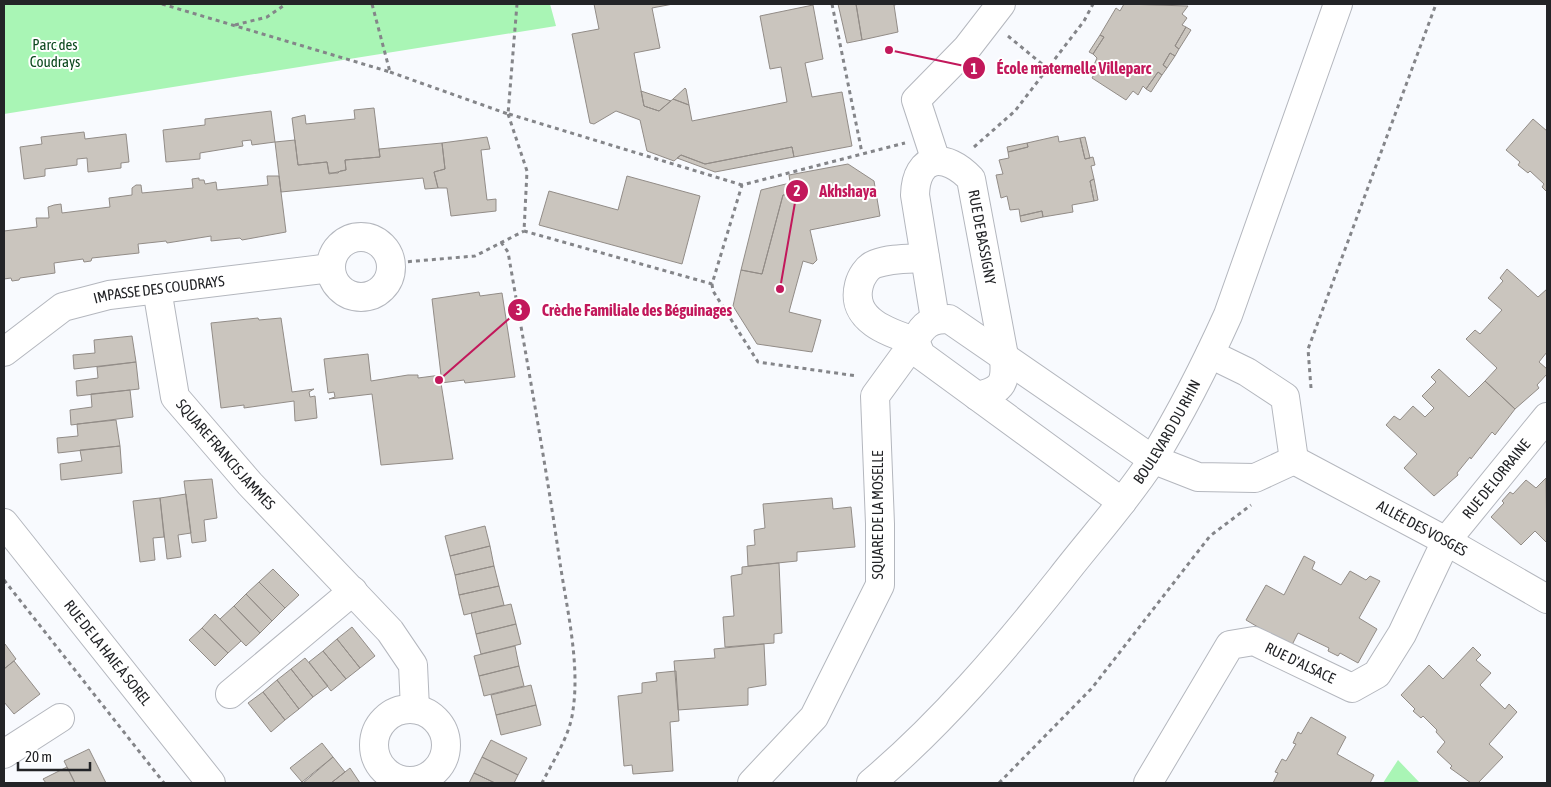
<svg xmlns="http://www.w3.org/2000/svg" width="1551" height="787" viewBox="0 0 1551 787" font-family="'Asap Condensed',sans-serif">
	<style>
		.green { fill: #a9f5b5 }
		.building { fill: #cac5be; stroke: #928c87 }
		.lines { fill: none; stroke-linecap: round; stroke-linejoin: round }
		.minor-casing { stroke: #b4b7be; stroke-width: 30 }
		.path { stroke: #848589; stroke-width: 3; stroke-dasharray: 4 4; stroke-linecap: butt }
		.minor { stroke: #fff; stroke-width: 28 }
		.labels { text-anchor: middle; stroke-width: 4; stroke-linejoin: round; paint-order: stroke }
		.park-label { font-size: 15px; fill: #0c491e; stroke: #fff }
		.street-label { font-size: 15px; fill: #232427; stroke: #fff }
		.leader { fill: none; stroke: #c2185b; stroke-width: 2 }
		.callout-dot { fill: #c2185b; stroke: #fff; stroke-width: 2 }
		.mark-label { font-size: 15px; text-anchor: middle; font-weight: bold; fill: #fff }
		.callout-label { font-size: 16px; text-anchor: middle; font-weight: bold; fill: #c2185b; stroke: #fff; stroke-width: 4; stroke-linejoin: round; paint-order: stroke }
	</style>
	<rect width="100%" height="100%" fill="#f8fafe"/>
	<path class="green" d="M4 4H550L556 26 4 114Z
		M1398 760 1420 783H1383Z"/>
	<path class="building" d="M594 4H673L652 8 660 48 634 53 644 106 659 111 673 99 689 105 692 121 787 102 781 67 770 69 760 16 813 5 823 59 805 63 812 97 842 92 852 146 794 157 792 147 705 164 681 155 674 161 647 151 640 120 616 111 594 124 590 123 572 34 599 29Z
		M838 4H856L862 40 847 43Z
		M856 4H899L894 5 898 32 862 40Z
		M1124 4 1188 6 1182 14 1187 18 1182 25 1186 27 1175 46 1179 49 1175 56 1170 53 1163 65 1167 68 1162 75 1158 72 1146 89 1143 86 1138 95 1133 91 1126 100 1092 78 1097 69 1093 67 1097 58 1093 54 1104 37 1100 35 1116 8 1120 11Z
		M1186 27 1191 30 1179 49 1175 46Z
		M1100 35 1104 37 1093 54 1089 52Z
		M1170 53 1175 56 1167 68 1163 65Z
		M1158 72 1162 75 1151 92 1146 89Z
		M685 88 686 89 689 105 673 99Z
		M641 91 671 101 659 111 644 106Z
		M374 108 380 157 345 160 346 170 340 171 338 173H329L327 162 298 165 292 118 305 115 306 124 355 119 354 110Z
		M271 111 275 142 252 145 251 140 242 141 243 146 200 153V159L166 162 163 130 205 125V119Z
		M1533 119 1547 131V192L1542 187 1544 184 1530 171 1528 173 1518 165 1520 162 1506 150Z
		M84 132 85 139 126 134 129 162 121 163V168L88 172 87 158 77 159V165L45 169V176L24 179 20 147 42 144 41 137Z
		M1058 136 1059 142 1080 138 1085 159 1093 157 1095 165 1091 166 1094 179 1090 181 1094 201 1072 205 1073 212 1043 217 1042 211 1020 216 1019 209 1010 210 1007 196 1001 198 996 175 1003 174 999 160 1009 158 1008 152 1028 147 1027 143Z
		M487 137 490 149 481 150 487 200 496 199V211L451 216 447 188H438L434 172 445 169 442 143Z
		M1085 137 1090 158 1085 159 1080 138Z
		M295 140 298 165 327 162 329 174 346 170 345 160 380 157 379 149 442 143 445 169 434 172 438 188 425 189 423 178 281 192 275 142Z
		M1027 143 1028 147 1008 152 1007 147Z
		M792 147 794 157 715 172 677 158 681 155 705 164Z
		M848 164 874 181 880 216 810 230 817 260 813 264 803 261 789 312 821 320 812 352 757 344 733 306 741 270 762 274 783 195 792 194 789 175Z
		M267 176H279L286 232 242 240 240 238 211 241V236L167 243 166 241 138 244 139 253 92 258 91 261 84 262 83 259 54 263 55 273 20 278 19 280 12 281 11 278 4 279V231L37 227 36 218H49L48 207 54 205 61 204 62 213 110 207 109 198 132 195V188L136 185H141L142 193 193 188 192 179 199 178V180H204L205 184 216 182 217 190 268 185Z
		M627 176 700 196 682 264 539 225 549 191 618 210Z
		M1094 179 1098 200 1094 201 1090 181Z
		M790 183 792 194 783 195 762 274 741 270 761 190Z
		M1042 211 1043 217 1021 222 1020 216Z
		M1507 269 1538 297 1547 289V352L1539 362 1547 369V374L1537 385 1539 388 1515 409 1485 381 1497 368 1466 339 1475 330 1480 334 1502 310 1488 298 1503 281 1500 278Z
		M479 292 480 296 502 293 515 377 465 383 464 380 441 383 453 459 381 465 372 394 329 399 335 397 334 392 328 393 324 359 368 354 371 381 408 375H418V378L441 375 432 299Z
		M258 318 259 320 281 318 292 392 314 389 309 392 310 397 315 396 317 418 295 421 294 401 244 408V405L221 408 211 323Z
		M132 336 136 362 74 369 73 355 95 353 94 340Z
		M136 362 139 389 77 396 76 381 98 378 97 367Z
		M1439 369 1469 397 1485 381 1515 409 1495 435 1492 432 1471 459 1470 457 1457 473 1458 475 1434 496 1404 468 1417 454 1386 425 1394 416 1400 420 1413 406 1425 417 1434 408 1422 396 1436 382 1431 377Z
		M130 390 133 417 71 425 70 410 92 407 91 394Z
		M116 420 120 446 58 453 57 438 78 436 77 424Z
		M120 446 122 473 61 480 60 464 82 461 80 450Z
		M1546 478 1547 543 1535 531 1521 545 1491 517 1504 503 1502 501 1510 492 1513 494 1526 480 1536 488Z
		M212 479 217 518 204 520 206 541 192 543 184 481Z
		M186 494 191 533 178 535 181 557 167 559 160 498Z
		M160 498 164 537 153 538 155 560 140 562 133 501Z
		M832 498 833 509 851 507 855 547 797 552V561L748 566 747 546 755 545 754 530 765 528 763 504Z
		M485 526 490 546 450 556 445 536Z
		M490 546 494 566 455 575 450 556Z
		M1304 556 1315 562 1312 569 1341 585 1350 571 1366 580 1370 576 1380 581 1359 618 1377 629 1358 663 1340 653 1338 656 1328 651 1329 648 1298 633 1292 645 1274 635 1272 638 1262 633 1263 630 1246 620 1266 585 1284 595Z
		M779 563 782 633 774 634V643L725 647 723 617 734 616 731 576 742 574V567Z
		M494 566 499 586 459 595 455 575Z
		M273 569 299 595 285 608 259 582Z
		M259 582 285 608 272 621 246 594Z
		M499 586 504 605 464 615 459 595Z
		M246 594 272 621 260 633 234 606Z
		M511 604 516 624 476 634 471 613Z
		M234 606 260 633 246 646 220 619Z
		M215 614 241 641 228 653 202 628Z
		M516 624 521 644 481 654 476 634Z
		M352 627 375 656 360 668 337 639Z
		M202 628 228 653 215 666 189 640Z
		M337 639 360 668 346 679 323 651Z
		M5 644 16 659 4 669V645Z
		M764 644 766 685 748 688V705L678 710 674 661 715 658 714 649Z
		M515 646 519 666 479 676 474 656Z
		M1473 647 1481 655 1476 660 1491 673 1480 685 1505 709 1509 704 1517 712 1489 744 1503 757 1478 783H1471L1450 768 1452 766 1437 752 1445 742 1436 732 1437 730 1423 716 1421 718 1413 711 1415 709 1401 695 1429 665 1443 679Z
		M323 651 346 679 331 691 309 662Z
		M305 658 328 686 313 697 291 669Z
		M14 661 40 694 14 714 4 702V669Z
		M519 666 524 686 484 696 479 676Z
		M291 669 313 697 299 709 277 680Z
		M676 671 679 721 670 722 673 771 633 774 632 765 624 766 618 696 642 693V683L657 681 656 673Z
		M277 680 299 709 285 720 263 692Z
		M531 685 536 705 496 715 491 695Z
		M263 692 285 720 271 732 248 703Z
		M536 705 541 725 501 735 496 715Z
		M1311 717 1346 737 1337 754 1374 775 1370 783H1273L1278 773 1275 772 1282 759 1286 761 1296 744 1293 743 1298 732 1301 734Z
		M491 740 527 758 518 775 482 757Z
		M322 743 333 757 302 782 290 768Z
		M89 749 106 783H75L64 761Z
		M333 757 345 772 331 783H303Z
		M482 757 518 775 514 783H495L474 773Z
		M67 767 75 783H46L43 779Z
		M350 768 360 783H331L345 772Z
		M474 773 495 783H469Z"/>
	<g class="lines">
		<g class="minor-casing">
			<g id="minor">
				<path d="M936 161 916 100 967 48 1001 4"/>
				<circle cx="361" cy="267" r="30"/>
				<path id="s1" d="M157 289 175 397 250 484 390 631 413 665 415 709"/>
				<path id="s2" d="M935 319 915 195C916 154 946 152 971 179L1004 356C1006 382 1004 390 977 396"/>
				<path id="s3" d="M4 352 63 307 109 295 331 268"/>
				<path d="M1210 354 1247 372 1285 397 1294 460"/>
				<path id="s4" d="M1294 460 1446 541 1547 599"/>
				<path d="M1122 502 921 355 915 341C923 324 931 319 949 319L1152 459 1198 477 1255 478 1294 460"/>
				<path id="s5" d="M4 523 211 783"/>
				<path d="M230 694 353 591"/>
				<circle cx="410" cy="745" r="36"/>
				<path d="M4 754 60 718"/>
				<path d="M752 783 814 717 880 585V524L875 396 915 341C889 333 850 320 859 285 861 277 867 267 875 264 891 258 909 259 925 258"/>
				<path id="s6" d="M871 783C942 723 1003 651 1061 578 1091 539 1126 501 1153 459 1181 413 1206 364 1228 315L1338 4"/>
				<path id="s7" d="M1148 783 1230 645 1254 641 1352 688 1377 674 1402 634 1446 541 1547 417"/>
			</g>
		</g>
		<path class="path" d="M162 4 390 72 372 4
			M832 4 862 153
			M235 25 267 17 286 4
			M1008 36 1048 69
			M390 72 508 114 517 4
			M508 114 527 171 524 231 712 284 742 185 905 143
			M509 114 742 185
			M974 147 1015 111 1084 21 1093 4
			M501 242 508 252C526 356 545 459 560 563 567 609 580 664 573 710 570 736 553 761 542 783
			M392 263 475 256 524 231
			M712 284 713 291 758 362 857 376
			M1311 388 1308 349 1436 4
			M4 580 164 783
			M999 783 1092 688 1210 536 1251 505"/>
		<use href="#minor" class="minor"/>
	</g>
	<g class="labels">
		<g class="park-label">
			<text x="55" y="50">Parc des<tspan x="55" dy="17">Coudrays</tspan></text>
		</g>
		<g class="street-label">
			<text dy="5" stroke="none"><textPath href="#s2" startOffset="269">RUE DE BASSIGNY</textPath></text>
			<text dy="5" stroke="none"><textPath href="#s3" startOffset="172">IMPASSE DES COUDRAYS</textPath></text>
			<text dy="5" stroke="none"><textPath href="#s6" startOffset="461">BOULEVARD DU RHIN</textPath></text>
			<text dy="5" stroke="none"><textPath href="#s1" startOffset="186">SQUARE FRANCIS JAMMES</textPath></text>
			<text dy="5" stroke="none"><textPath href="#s7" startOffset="552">RUE DE LORRAINE</textPath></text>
			<text transform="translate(878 515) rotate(-90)" y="5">SQUARE DE LA MOSELLE</text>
			<text dy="5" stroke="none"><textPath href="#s4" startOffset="145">ALLÉE DES VOSGES</textPath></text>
			<text dy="5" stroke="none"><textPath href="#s5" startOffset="166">RUE DE LA HAIE À SOREL</textPath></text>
			<text dy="5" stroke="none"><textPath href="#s7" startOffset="236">RUE D'ALSACE</textPath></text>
		</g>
	</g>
	<path class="leader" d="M889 50L974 68M780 289L797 191M439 380L519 310"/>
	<g class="callout-dot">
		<circle cx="889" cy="50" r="5"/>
		<circle cx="780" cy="289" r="5"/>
		<circle cx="439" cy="380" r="5"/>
		<circle cx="974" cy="68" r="12"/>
		<circle cx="797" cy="191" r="12"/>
		<circle cx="519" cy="310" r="12"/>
	</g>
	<g class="mark-label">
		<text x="974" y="74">1</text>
		<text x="797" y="196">2</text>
		<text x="519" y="315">3</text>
	</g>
	<g class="callout-label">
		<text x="1074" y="74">École maternelle Villeparc</text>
		<text x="848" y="197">Akhshaya</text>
		<text x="637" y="316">Crèche Familiale des Béguinages</text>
	</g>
	<rect width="1551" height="787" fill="none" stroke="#232427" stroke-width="10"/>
	<path d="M18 762v8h72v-8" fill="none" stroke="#232427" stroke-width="2.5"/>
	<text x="25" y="762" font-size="15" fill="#232427" stroke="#ffffff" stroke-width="4" paint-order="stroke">20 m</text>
</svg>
